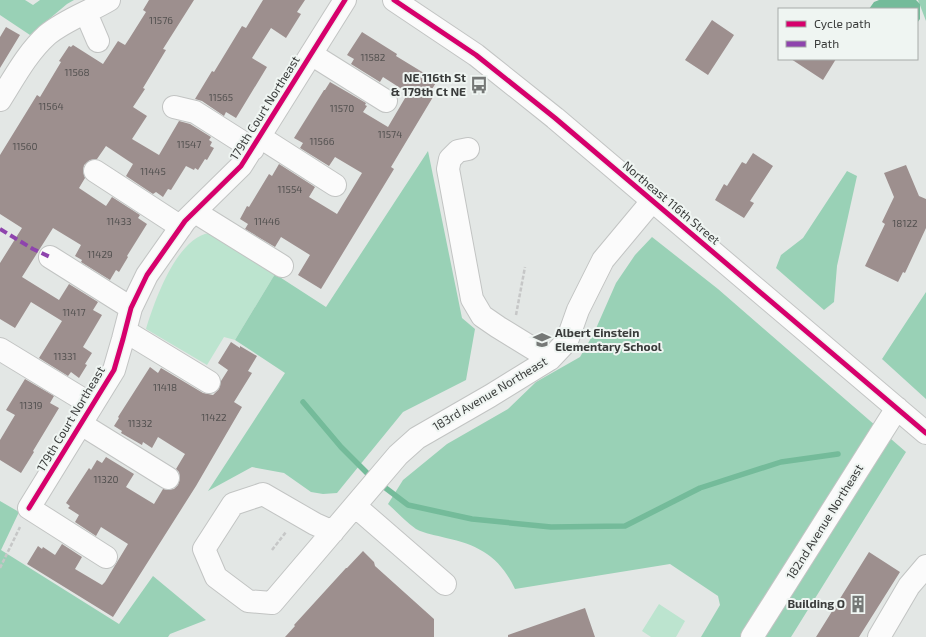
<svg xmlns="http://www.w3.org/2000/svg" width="926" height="637" viewBox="0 0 926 637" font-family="'Exo 2',sans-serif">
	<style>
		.green { fill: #bce4cf }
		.forest { fill: #99d1b6 }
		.water { fill: #74bb9a }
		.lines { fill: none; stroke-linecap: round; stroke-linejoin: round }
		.stream { stroke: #74bb9a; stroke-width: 5.5 }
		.building { fill: #9d8f8e }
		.minor-casing { stroke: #c2c4c3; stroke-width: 24 }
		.path { stroke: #c6c7c7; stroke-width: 2.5; stroke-dasharray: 4 2; stroke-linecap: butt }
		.minor { stroke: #fbfbfb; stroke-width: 22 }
		.quiet { stroke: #8e44ad; stroke-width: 4; stroke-dasharray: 8 4; stroke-linecap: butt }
		.cycleway-casing { stroke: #eff5f2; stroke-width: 8 }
		.cycleway { stroke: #d6006c; stroke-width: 5 }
		.labels { text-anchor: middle; stroke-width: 4; stroke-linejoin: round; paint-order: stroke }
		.number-label { font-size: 10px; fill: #535150 }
		.poi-label { font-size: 12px; font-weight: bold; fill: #3a3c3b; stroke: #eff5f2; text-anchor: end }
		.street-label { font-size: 12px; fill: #3a3c3b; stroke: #eff5f2 }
	</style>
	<rect width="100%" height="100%" fill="#e3e7e5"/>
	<path class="green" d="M209 233 275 274 235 340 224 337 207 365 146 329C155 300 176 239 209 233Z
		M659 604 685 621 676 637H651L642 631Z"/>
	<path class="forest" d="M0 0H25L33 5 40 0H74L67 4 30 35 0 15Z
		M918 0H926V21Z
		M428 151 462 318 475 329 466 380 403 412 337 493 323 494 311 492 284 473 252 467 208 491 285 373 235 340 275 274 326 307Z
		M847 171 857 176 837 266 834 302 824 310 776 268 781 255 803 238Z
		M652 237 718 289 906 452 791 637H701L720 605 718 596 670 564 515 589C500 557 479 545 446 538 436 535 425 534 416 529 406 522 397 512 388 504L403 480 447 444 508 409 536 382 580 357 594 333 616 283 635 255Z
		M926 292V399L882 359Z
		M0 501 19 512 1 550 119 624 153 576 206 620 170 634 168 637H0Z"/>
	<path class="water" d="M879 0H916L920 4V19L917 23V9H869L874 2Z"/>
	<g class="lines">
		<path class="stream" d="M303 402 341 447 372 478
			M379 483 408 505 472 519 551 527 625 526 700 488 781 462 838 454"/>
	</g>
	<path class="building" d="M149 0H194L163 49 166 50 143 88 145 89 133 107 147 116 132 139 159 155 179 121 190 124 211 137 209 140 212 142 210 146 214 148 207 160 205 159 198 170 195 168 194 170 186 166 171 190 168 189 163 197 156 192 153 194 126 176 133 164 106 146 97 159 90 160 84 165 83 171 85 178 79 188 106 206 112 197 140 215 138 218 147 224 127 256 128 257 119 272 116 270 110 280 81 262 82 260 75 256 81 245 53 228 22 277 59 300 69 284 98 302 93 310 102 315 83 347 92 353 85 364 87 365 79 378 71 372 68 376 39 358 62 321 31 302 15 328 0 319V263L22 228 0 214V155L37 95 40 97 61 62 59 61 69 46 71 47 73 45 103 64 118 41 125 45 129 39 146 12 143 10Z
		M263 0H305L297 12 301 14 286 38 271 28 252 58 267 67 236 118 226 112 224 116 202 101 195 99 212 71 214 72 242 26 246 28Z
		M712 20 734 35 708 75 685 60Z
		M6 27 20 35 0 68V37Z
		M362 32 397 54 396 56 437 81 429 94 433 97 391 167 394 169 321 289 298 275 310 255 281 237 275 247 245 229 248 224 240 219 247 206 249 207 269 174 272 176 279 164 315 187 309 197 337 214 362 173 335 157 329 166 300 148 303 143 294 138 324 90H325L330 82 366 103 365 105 367 106 363 112 388 127 408 93 383 77 380 82 351 64 354 59 347 55Z
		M791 59H836L823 80Z
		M753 153 773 166 750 201 754 203 744 218 715 200 724 184 727 186 742 162 746 164Z
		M906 165 919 196 926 199V228L905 273 903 272 898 282 865 266 885 224 882 222 894 197 884 173Z
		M231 342 240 348V346L257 356 248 371 252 373 234 402 242 407 196 486 113 617 27 564 38 546 42 549 43 547 55 555 62 544 82 557 75 569 102 585 105 582 128 544 101 527 96 536 75 522 79 515 68 508 70 506 66 503 89 468 91 470 97 460 102 463 106 457 134 474 126 487 154 504 163 489 168 490 174 489 178 485 180 478 179 472 176 469 185 454 158 437 152 448 143 442 142 445 121 433 122 431 114 426 119 418 118 417 150 367 158 373 161 368 203 393 213 395 219 389 221 381 228 370 218 363Z
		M25 379 54 396 50 403 59 408 33 451 34 452 21 473 0 460V440L15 415 6 410Z
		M363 551 374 562 375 566 434 619V637H285L295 626 294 625 346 568H347Z
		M869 552 900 572 859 637H816Z
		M585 608 595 637H508V635Z"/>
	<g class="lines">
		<g class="minor-casing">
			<path id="minor" d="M394 0 476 55 555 118 926 433
				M86 13 98 41
				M311 54 386 101
				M0 100C14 78 27 53 47 35 65 20 89 12 109 0
				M174 107 195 112 253 149
				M260 137 335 185
				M468 149 458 151 450 159 448 169 472 299 482 316 498 327 550 359
				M95 171 181 227
				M195 212 282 266
				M50 257 131 308
				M125 331 209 382
				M0 349 92 405
				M81 424 168 478
				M355 506 445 584
				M333 532 315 524 263 494 233 504 204 549 216 577 248 601 272 603 398 455 417 438 490 396 550 359 567 341 578 310 603 260 653 200
				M106 557 29 508 114 370 123 339 131 308 147 275 185 221 241 166 345 0
				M752 637 897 408
				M879 637 909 586 926 566"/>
		</g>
		<path class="path" d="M516 315 525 267
			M272 550 286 532
			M0 568 20 527"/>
		<use href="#minor" class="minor"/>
		<path class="quiet" d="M0 229 33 249 50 257"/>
		<g class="cycleway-casing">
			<path id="cycleway" d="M394 0 476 55 555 118 926 433
				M29 508 114 370 123 339 131 308 147 275 185 221 241 166 345 0"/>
		</g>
		<use href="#cycleway" class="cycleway"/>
	</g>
	<defs>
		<g id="bus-bare" transform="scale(1.38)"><path d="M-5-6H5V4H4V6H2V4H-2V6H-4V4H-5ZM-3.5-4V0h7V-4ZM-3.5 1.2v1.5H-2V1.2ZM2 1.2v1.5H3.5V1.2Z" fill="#757876" stroke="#eff5f2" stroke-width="2.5" paint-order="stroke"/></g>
		<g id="school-bare" transform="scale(1.38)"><path d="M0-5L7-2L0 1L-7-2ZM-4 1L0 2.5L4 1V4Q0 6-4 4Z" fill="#757876" stroke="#eff5f2" stroke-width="2.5" paint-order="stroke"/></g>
		<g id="building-bare" transform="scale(1.38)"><path d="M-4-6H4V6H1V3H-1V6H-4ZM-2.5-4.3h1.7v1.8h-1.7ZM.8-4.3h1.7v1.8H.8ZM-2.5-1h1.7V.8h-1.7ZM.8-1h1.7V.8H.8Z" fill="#757876" stroke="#eff5f2" stroke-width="2.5" paint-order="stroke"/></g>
	</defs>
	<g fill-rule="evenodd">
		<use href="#bus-bare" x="479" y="85"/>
		<use href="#school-bare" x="542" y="340"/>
		<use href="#building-bare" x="858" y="604"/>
	</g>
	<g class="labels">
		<g class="number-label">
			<text x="161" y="24">11576</text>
			<text x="373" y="61">11582</text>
			<text x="77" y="76">11568</text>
			<text x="221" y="101">11565</text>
			<text x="51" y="110">11564</text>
			<text x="342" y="112">11570</text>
			<text x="390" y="138">11574</text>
			<text x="322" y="145">11566</text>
			<text x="189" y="148">11547</text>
			<text x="25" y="150">11560</text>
			<text x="153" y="175">11445</text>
			<text x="290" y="193">11554</text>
			<text x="119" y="225">11433</text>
			<text x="267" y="225">11446</text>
			<text x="905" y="227">18122</text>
			<text x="100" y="258">11429</text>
			<text x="74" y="316">11417</text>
			<text x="65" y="360">11331</text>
			<text x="165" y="391">11418</text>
			<text x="31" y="409">11319</text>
			<text x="214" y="421">11422</text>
			<text x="140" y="427">11332</text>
			<text x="106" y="483">11320</text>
		</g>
		<g class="poi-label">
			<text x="466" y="82">NE 116th St<tspan x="466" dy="14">&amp; 179th Ct NE</tspan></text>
			<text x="555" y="337" text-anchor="start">Albert Einstein<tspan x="555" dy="14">Elementary School</tspan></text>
			<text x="845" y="608">Building O</text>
		</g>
		<g class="street-label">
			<text transform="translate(265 108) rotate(-58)" y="4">179th Court Northeast</text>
			<text transform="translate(671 203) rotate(40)" y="4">Northeast 116th Street</text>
			<text transform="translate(490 394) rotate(-31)" y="4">183rd Avenue Northeast</text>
			<text transform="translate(71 419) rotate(-59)" y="4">179th Court Northeast</text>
			<text transform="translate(825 522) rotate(-58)" y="4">182nd Avenue Northeast</text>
		</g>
	</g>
	<rect x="778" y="8" width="140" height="52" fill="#eff5f2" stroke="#a7aba9"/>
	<rect x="786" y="21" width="20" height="6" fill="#d6006c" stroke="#a7aba9"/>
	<text x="814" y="28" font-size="12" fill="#3a3c3b">Cycle path</text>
	<rect x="786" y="41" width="20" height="6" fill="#8e44ad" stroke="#a7aba9"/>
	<text x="814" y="48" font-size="12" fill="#3a3c3b">Path</text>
</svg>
